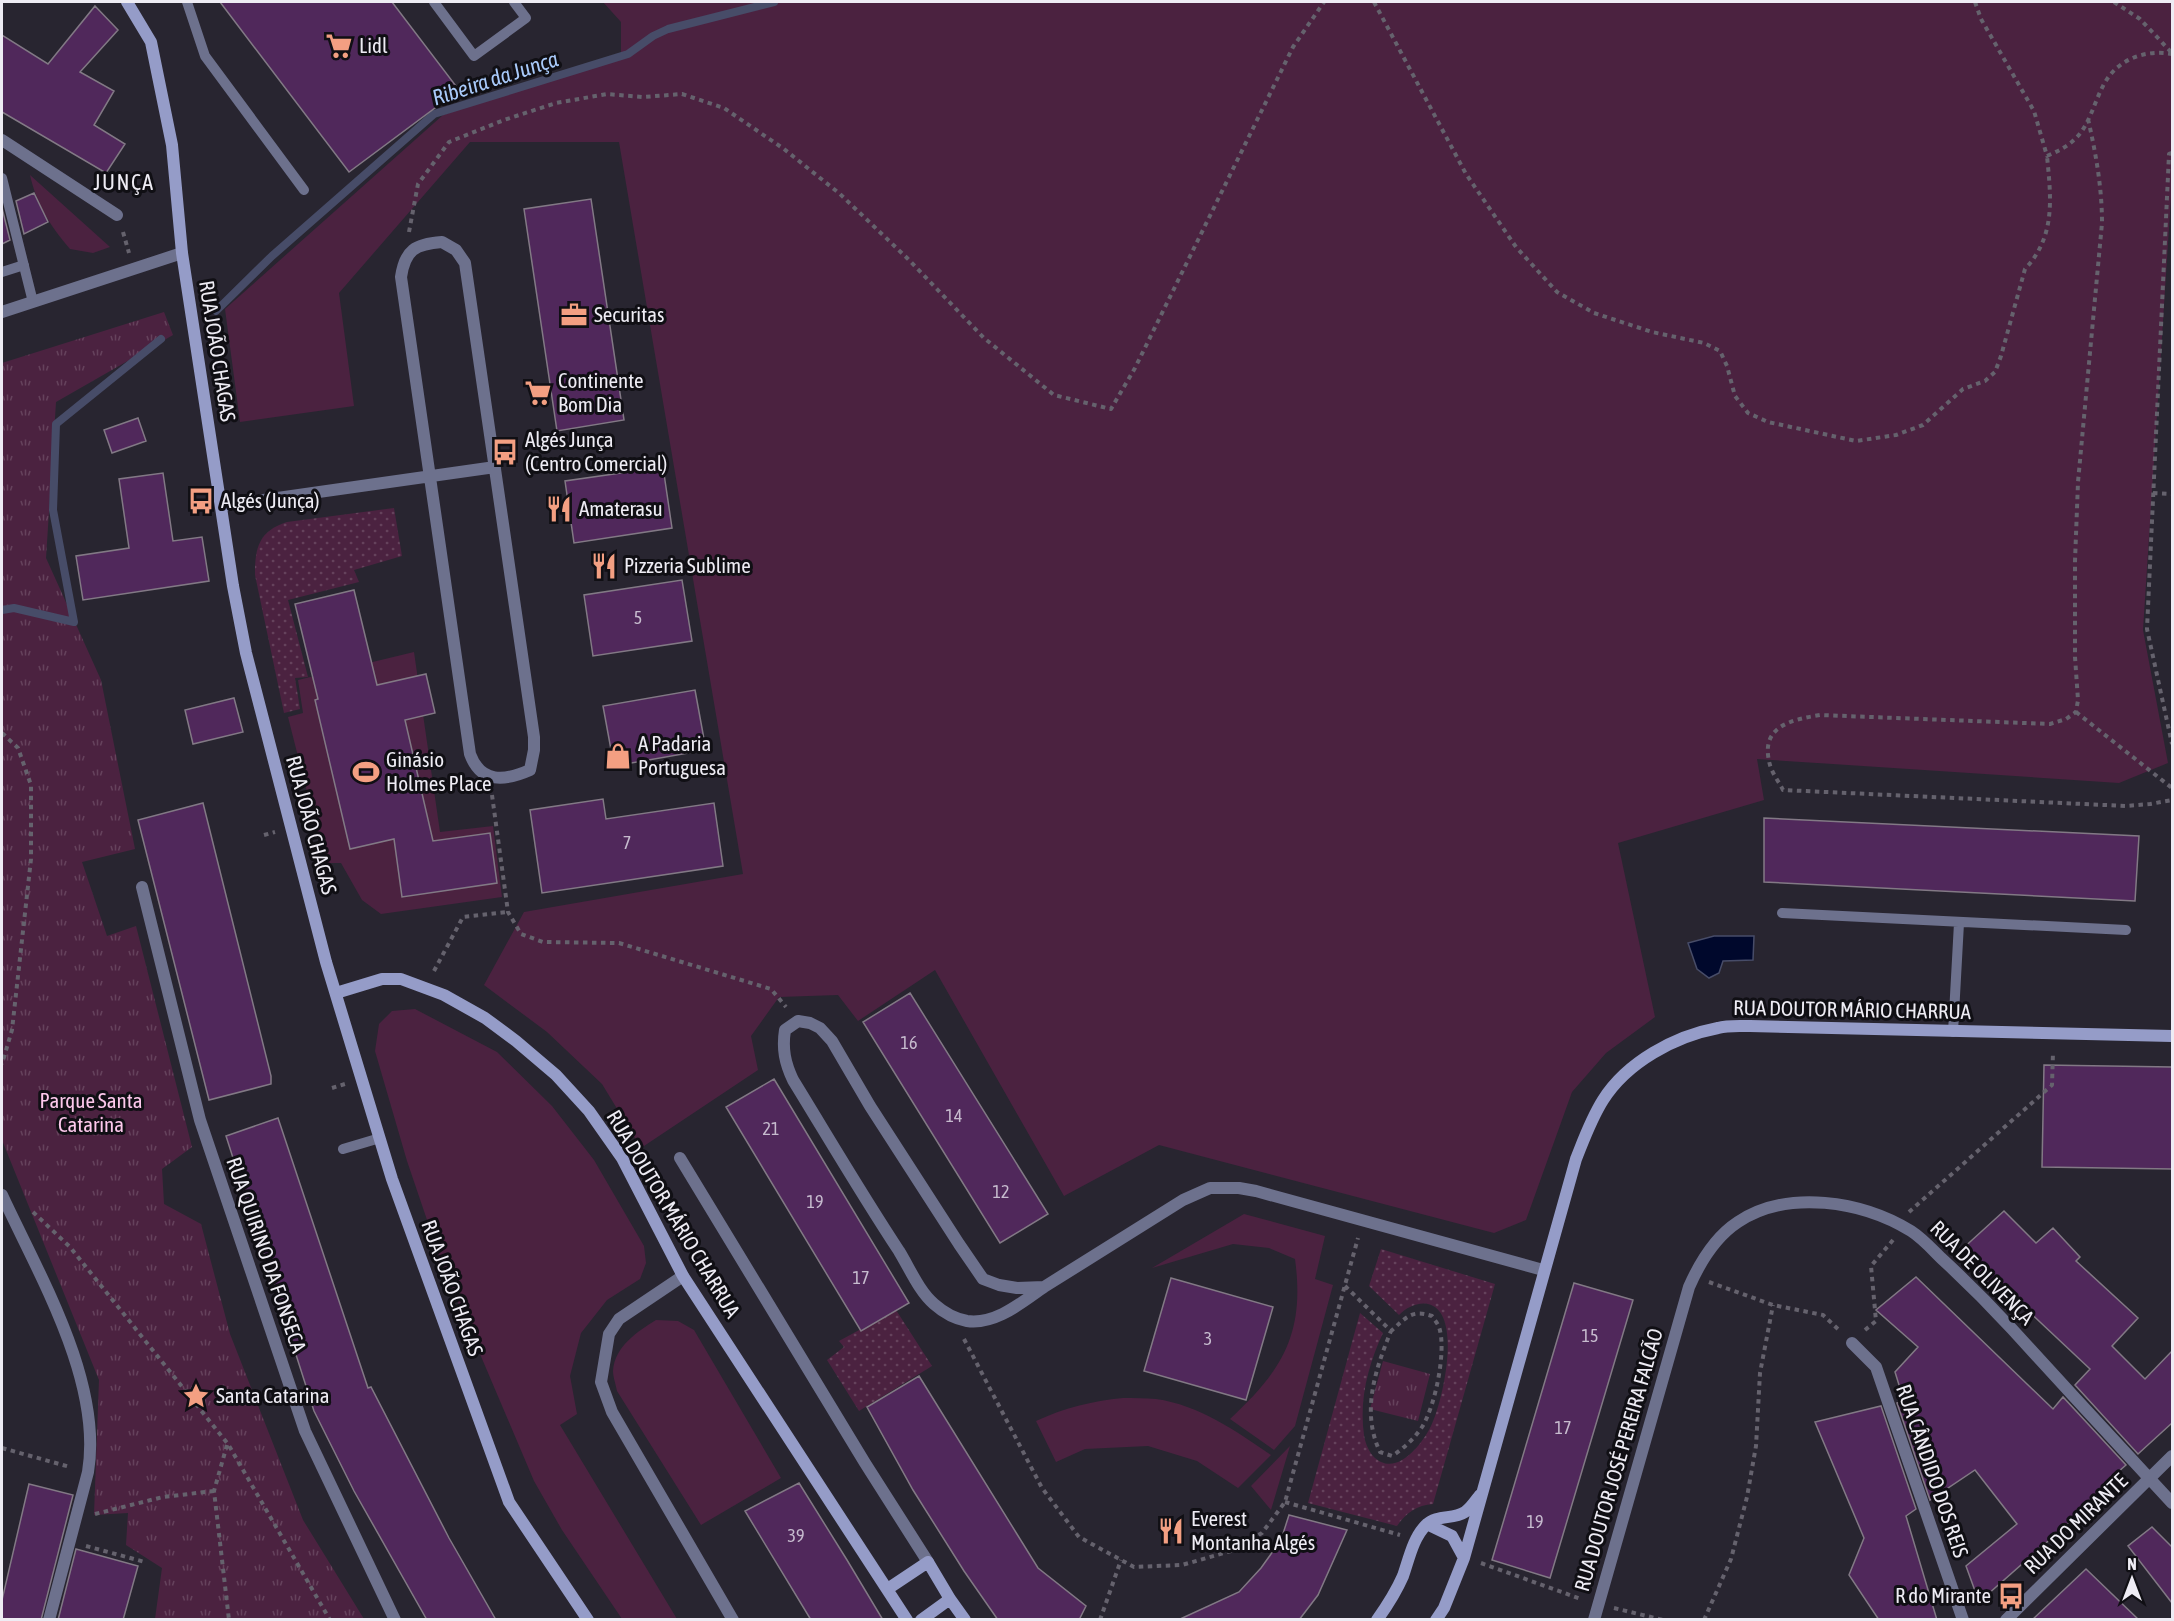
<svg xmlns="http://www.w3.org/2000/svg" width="2174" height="1621" viewBox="0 0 2174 1621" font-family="'Asap Condensed',sans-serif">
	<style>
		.grass { fill: #4b2240 }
		.park { fill: url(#park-tufts) }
		.garden { fill: url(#garden-dots) }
		.water { fill: #00082c; stroke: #474c68; stroke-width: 1.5 }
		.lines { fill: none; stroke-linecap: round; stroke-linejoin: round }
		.stream { stroke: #474c68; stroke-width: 8 }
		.building { fill: #50285b; stroke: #827985; stroke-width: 1.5 }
		.path { stroke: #65626d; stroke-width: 4; stroke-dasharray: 4.5 4.5; stroke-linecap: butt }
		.lane { stroke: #6d718d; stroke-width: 10 }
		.street { stroke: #6d718d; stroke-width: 12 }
		.secondary { stroke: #959cc8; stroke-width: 12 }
		.labels { text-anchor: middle; stroke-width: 6; stroke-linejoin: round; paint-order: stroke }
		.number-label { font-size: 18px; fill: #c6bbce }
		.poi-label { font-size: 21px; fill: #eeecf4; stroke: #100f14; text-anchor: start }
		.street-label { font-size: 21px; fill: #eeecf4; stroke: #100f14 }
		.park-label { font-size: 21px; fill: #fdc8ec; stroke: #100f14 }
		.water-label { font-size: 22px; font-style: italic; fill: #a9cafa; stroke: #100f14 }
		.neighbourhood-label { font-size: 22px; letter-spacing: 1.5px; fill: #eeecf4; stroke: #100f14 }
	</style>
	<defs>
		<pattern id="park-tufts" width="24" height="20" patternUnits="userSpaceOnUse" patternTransform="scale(1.5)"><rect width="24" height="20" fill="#4b2240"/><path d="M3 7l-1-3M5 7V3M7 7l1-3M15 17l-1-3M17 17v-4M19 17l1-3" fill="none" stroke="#65425c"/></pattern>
		<pattern id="garden-dots" width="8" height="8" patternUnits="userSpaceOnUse" patternTransform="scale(1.5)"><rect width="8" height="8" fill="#4b2240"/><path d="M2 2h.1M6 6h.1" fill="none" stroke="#65425c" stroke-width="1.8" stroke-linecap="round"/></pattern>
	</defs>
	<rect width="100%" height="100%" fill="#282530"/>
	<path class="grass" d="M603 2H2172V182L2143 630 2168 763 2119 783 1757 759 1764 800 1618 843 1655 1017 1606 1053 1572 1092 1526 1220 1494 1233 1159 1145 1064 1196 935 970 858 1021 838 995 779 997 751 1036 758 1070 641 1148 602 1084 547 1032 484 985 524 912 743 874 619 142H470L339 293 354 406 240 422 225 309 443 115 621 55V22Z
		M30 175 110 247 93 253 70 249C50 225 37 206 30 175Z
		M414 652 440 832 493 826 502 897 381 914 362 900 341 863H325L288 717 303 713 298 680Z
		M415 1009 497 1052 552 1106 594 1160 644 1246 646 1263 640 1279 607 1300 581 1333 570 1376 577 1414 560 1425 677 1619H622L562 1530 534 1481 443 1267 407 1161 375 1051 379 1024 392 1011Z
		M1244 1214 1325 1236 1315 1279 1333 1285 1295 1426 1274 1450 1230 1419C1283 1370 1305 1333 1295 1259L1269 1248 1233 1244 1152 1268Z
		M656 1320 678 1321 694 1330 781 1478 701 1525 617 1391C616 1385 613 1377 613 1371 615 1346 637 1332 656 1320Z
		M1123 1398C1134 1398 1145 1398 1156 1399 1199 1405 1236 1431 1271 1455L1238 1488 1197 1461 1148 1446 1085 1449 1056 1462 1036 1421C1064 1408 1092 1401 1123 1398Z
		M1290 1446 1271 1510 1251 1486Z"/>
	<path class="park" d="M164 312 173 335 56 402 46 558 101 680 135 849 82 862 107 936 136 926 192 1147 162 1169 164 1204 201 1224 230 1334 303 1520 364 1619H155L162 1568 126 1545 128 1513 94 1515 99 1380 2 1140V363Z
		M1383 1361 1430 1374 1418 1421 1370 1409Z"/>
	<path class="garden" d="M394 508 402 556 354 570 359 582 288 600 308 677 295 678 300 709 284 713 255 575C255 547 259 531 287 522Z
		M1381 1249 1495 1284 1433 1504C1417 1505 1406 1513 1397 1526L1308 1503 1360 1313 1383 1333C1368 1365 1359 1400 1364 1435 1365 1442 1368 1450 1373 1456 1395 1479 1421 1446 1431 1426 1442 1404 1464 1312 1428 1304 1417 1302 1406 1308 1399 1315L1369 1286Z
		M896 1310 932 1366 859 1411 827 1360 844 1347 839 1341Z"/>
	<path class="water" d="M1714 936H1754L1753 960 1723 961 1719 973 1709 978 1697 969 1688 943Z"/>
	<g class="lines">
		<path class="stream" d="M216 311 272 256 434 114 628 54 653 36 668 29 774 2
			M2 610 14 608 74 622 53 510 56 424 161 339"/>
	</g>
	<path class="building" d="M220 2H392L459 90 349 172Z
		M95 6 118 30 80 72 114 91 94 125 125 144 106 173 2 112V35L48 64Z
		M34 193 48 222 24 234 16 201Z
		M591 199 624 420 557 431 524 209Z
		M2 208 10 240 2 244Z
		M138 418 146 441 112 453 104 430Z
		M663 467 672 528 574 543 565 481Z
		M163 473 173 541 202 537 209 581 83 600 76 556 129 548 119 479Z
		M682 580 692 641 593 656 584 595Z
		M354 590 377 685 426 674 435 713 405 720 433 841 490 833 497 883 402 897 394 839 350 849 315 700 318 699 295 604Z
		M695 690 706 750 614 766 603 706Z
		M234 698 243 732 193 744 185 710Z
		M603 799 606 819 714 803 723 866 542 893 530 810Z
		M203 803 271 1076V1084L209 1100 138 820Z
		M1764 818 2139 836 2135 901 1764 882Z
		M910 993 1048 1214 1000 1243 863 1022Z
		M2044 1065 2172 1067V1169L2042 1167Z
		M774 1079 909 1303 861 1331 726 1107Z
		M278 1118 368 1388 371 1387 449 1538 496 1620H427L354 1491 314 1411 226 1136Z
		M2004 1211 2036 1243 2053 1228 2080 1257 2076 1261 2138 1318 2112 1346 2145 1379 2172 1351V1423L2138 1454 2075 1385 2090 1369 2024 1307 2017 1313 1960 1251Z
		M1916 1277 2053 1409 2063 1397 2126 1465 2118 1472 2122 1476 1979 1602 1966 1566 2017 1524 1975 1470 1930 1500 1897 1403 1904 1401 1895 1372 1918 1347 1876 1310Z
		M1171 1278 1273 1307 1246 1400 1144 1371Z
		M1574 1283 1633 1300 1550 1578 1492 1560Z
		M919 1376 1038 1568 1086 1606 1079 1620H998L964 1571 913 1490 867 1407Z
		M1881 1406 1916 1509 1906 1516 1937 1620H1879L1849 1575 1864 1538 1815 1422Z
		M799 1483 847 1560 883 1620H811L745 1511Z
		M29 1484 73 1495 41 1620H2V1600Z
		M1289 1515 1347 1530 1318 1595 1299 1620H1178L1239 1592 1261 1568 1281 1540Z
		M2152 1527 2172 1547V1603L2128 1546Z
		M76 1549 138 1566 123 1620H58Z
		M2086 1569 2139 1620H2032Z"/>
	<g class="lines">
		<path class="path" d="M1374 2 1466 174 1516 247 1557 292 1594 313 1652 332 1704 343 1720 351 1727 366 1735 396 1748 413 1768 422 1856 441 1896 435 1923 425 1963 389 1985 381 1995 372 2001 356 2025 269C2056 236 2051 198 2047 156
			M1975 2 1981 19 2034 111 2047 156C2058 151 2067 147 2075 139 2089 126 2094 103 2103 86 2116 60 2144 49 2172 54
			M2114 2 2140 19 2172 53
			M2088 119C2096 154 2102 188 2102 223L2078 482 2075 561V657L2078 700 2076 712 2066 719 2050 724 1820 715C1791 720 1759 726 1770 765 1772 773 1779 782 1783 790L2126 806 2150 804 2172 800
			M2172 153 2169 154 2147 629 2172 744
			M123 232 129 253
			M409 232 418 184 449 142 504 120 556 103 607 94 643 97 682 94 724 108 784 149 840 194 907 258 984 338 1054 395 1111 409 1135 368 1293 47 1324 2
			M2153 493 2172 494
			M2076 712 2172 788
			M2 733 18 748 31 785V859L12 1030 2 1064
			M492 795 508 912 521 934 543 942 619 943 771 989 786 1007
			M264 835 275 832
			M434 971 463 917 508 912
			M332 1088 345 1084
			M33 1212 70 1247 228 1444 330 1620
			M1909 1212 2052 1085 2053 1052
			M1709 1282 1773 1305 1823 1315 1840 1331
			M1345 1286 1391 1331C1406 1318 1411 1309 1432 1316 1434 1319 1438 1324 1439 1327 1447 1350 1435 1407 1422 1427 1414 1439 1404 1448 1392 1456L1380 1452C1361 1412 1375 1370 1391 1331
			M1865 1330 1876 1321 1871 1266 1893 1240
			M964 1339 1042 1488 1079 1537 1134 1567 1182 1565 1231 1551 1262 1533 1285 1502 1358 1238
			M227 1445 214 1491 229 1620
			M2 1448 70 1467
			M1285 1502 1400 1535
			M95 1514 163 1497 214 1491
			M86 1546 145 1562
			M1481 1563 1581 1599
			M1614 1608 1663 1620
			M1100 1620 1121 1560
			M1704 1620 1731 1559 1747 1497 1756 1446 1760 1373 1773 1305"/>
		<path class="lane" d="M187 2 205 56 304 190
			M434 2 474 56 526 18 514 2
			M2 178 33 302
			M2 272 24 265
			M1782 913 2126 930
			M1953 1032 1959 923
			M343 1149 380 1138"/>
		<path class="street" d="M2 140 117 215
			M442 242 456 250 465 263 534 737V750L530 770C505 781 481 784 470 754L401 277C405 250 415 244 442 242Z
			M2 312 182 253
			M221 506 495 467
			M142 887 200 1120 305 1431 395 1620
			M680 1158 865 1463 928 1562
			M2 1195C39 1275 103 1382 88 1472L49 1620
			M683 1276 619 1319 609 1334 601 1382 612 1412 733 1620
			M1044 1287C1022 1302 996 1325 967 1321 956 1319 943 1312 934 1304 919 1291 910 1269 899 1251 862 1195 828 1137 793 1080 785 1063 782 1049 785 1030L798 1021 810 1023 820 1028 832 1041 870 1106 959 1244 983 1279 999 1285 1017 1288 1044 1287 1183 1200 1210 1188H1239L1256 1191 1543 1270
			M1852 1343 1876 1367 1963 1620
			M1594 1620 1689 1287C1700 1262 1715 1237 1738 1222 1788 1189 1862 1201 1911 1231 1922 1238 1932 1249 1941 1258 1966 1281 1989 1304 2012 1329 2065 1387 2119 1446 2172 1503
			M2006 1620 2172 1456"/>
		<path class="secondary" d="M127 2 151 42 172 145 182 253 233 586 246 653 326 962 392 1179 509 1502 588 1620
			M336 993 382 979H401L444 995 485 1018 516 1041 556 1075 589 1111 622 1158 683 1276 907 1620
			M1427 1524 1452 1536 1464 1558
			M889 1588 928 1562 950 1599 965 1620
			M921 1620 950 1599
			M1377 1620C1387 1606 1396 1592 1403 1576 1409 1559 1413 1538 1426 1525 1437 1514 1453 1520 1465 1512 1471 1508 1476 1500 1480 1495
			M1436 1620 1444 1608 1464 1558 1576 1159C1584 1139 1591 1119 1603 1100 1627 1062 1675 1036 1718 1028 1728 1025 1740 1026 1750 1026L2172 1036"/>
	</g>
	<defs>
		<g id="supermarket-bare" transform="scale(2.07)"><path d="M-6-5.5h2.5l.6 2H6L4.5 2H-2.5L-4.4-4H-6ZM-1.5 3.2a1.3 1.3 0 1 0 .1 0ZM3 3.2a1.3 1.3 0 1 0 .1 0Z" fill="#f39f82" stroke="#100f14" stroke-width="2.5" paint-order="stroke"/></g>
		<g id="office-bare" transform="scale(2.07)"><path d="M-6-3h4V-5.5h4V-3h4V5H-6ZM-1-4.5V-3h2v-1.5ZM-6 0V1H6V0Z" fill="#f39f82" stroke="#100f14" stroke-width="2.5" paint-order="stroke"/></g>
		<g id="bus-bare" transform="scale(2.07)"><path d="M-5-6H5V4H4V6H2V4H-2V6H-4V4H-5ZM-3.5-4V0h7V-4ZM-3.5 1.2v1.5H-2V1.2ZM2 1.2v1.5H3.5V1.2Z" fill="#f39f82" stroke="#100f14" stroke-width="2.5" paint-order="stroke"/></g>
		<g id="restaurant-bare" transform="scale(2.07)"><path d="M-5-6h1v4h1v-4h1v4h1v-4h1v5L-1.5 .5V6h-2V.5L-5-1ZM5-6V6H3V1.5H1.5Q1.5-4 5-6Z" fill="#f39f82" stroke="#100f14" stroke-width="2.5" paint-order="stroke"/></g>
		<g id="shop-bare" transform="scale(2.07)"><path d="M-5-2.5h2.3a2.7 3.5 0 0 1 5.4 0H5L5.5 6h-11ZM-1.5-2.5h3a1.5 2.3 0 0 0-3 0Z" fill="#f39f82" stroke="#100f14" stroke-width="2.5" paint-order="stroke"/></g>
		<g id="stadium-bare" transform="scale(2.07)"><path d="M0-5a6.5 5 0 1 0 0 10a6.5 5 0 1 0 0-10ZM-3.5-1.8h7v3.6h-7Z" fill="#f39f82" stroke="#100f14" stroke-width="2.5" paint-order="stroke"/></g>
		<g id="sight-bare" transform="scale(2.07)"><path d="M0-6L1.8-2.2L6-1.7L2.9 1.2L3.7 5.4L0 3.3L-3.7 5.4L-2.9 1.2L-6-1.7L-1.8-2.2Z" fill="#f39f82" stroke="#100f14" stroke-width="2.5" paint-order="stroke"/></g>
	</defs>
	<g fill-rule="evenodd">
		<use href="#supermarket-bare" x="339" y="46"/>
		<use href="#office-bare" x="574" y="315"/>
		<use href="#supermarket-bare" x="538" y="393"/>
		<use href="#bus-bare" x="505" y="452"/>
		<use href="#bus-bare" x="201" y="501"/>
		<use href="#restaurant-bare" x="559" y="509"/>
		<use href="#restaurant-bare" x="604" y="566"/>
		<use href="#shop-bare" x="618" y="756"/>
		<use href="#stadium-bare" x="366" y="772"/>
		<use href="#sight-bare" x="196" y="1396"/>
		<use href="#restaurant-bare" x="1171" y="1531"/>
		<use href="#bus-bare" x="2011" y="1596"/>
	</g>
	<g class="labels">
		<g class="number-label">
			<text x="638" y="624">5</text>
			<text x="627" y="849">7</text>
			<text x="909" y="1049">16</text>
			<text x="954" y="1122">14</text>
			<text x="771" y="1135">21</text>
			<text x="1001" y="1198">12</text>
			<text x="815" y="1208">19</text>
			<text x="861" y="1284">17</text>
			<text x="1590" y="1342">15</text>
			<text x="1208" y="1345">3</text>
			<text x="1563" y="1434">17</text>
			<text x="1535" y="1528">19</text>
			<text x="796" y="1542">39</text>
		</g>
		<g class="poi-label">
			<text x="359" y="53">Lidl</text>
			<text x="594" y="322">Securitas</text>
			<text x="558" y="388">Continente<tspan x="558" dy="24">Bom Dia</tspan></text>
			<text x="525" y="447">Algés Junça<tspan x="525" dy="24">(Centro Comercial)</tspan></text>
			<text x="221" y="508">Algés (Junça)</text>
			<text x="579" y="516">Amaterasu</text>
			<text x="624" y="573">Pizzeria Sublime</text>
			<text x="638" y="751">A Padaria<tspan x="638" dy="24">Portuguesa</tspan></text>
			<text x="386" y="767">Ginásio<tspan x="386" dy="24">Holmes Place</tspan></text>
			<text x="216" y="1403">Santa Catarina</text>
			<text x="1191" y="1526">Everest<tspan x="1191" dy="24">Montanha Algés</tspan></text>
			<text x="1991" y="1603" text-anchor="end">R do Mirante</text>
		</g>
		<g class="street-label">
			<text transform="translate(217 351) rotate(81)" y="7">RUA JOÃO CHAGAS</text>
			<text transform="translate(311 825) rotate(75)" y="7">RUA JOÃO CHAGAS</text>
			<text transform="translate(1852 1010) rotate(1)" y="7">RUA DOUTOR MÁRIO CHARRUA</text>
			<text transform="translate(673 1214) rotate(59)" y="7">RUA DOUTOR MÁRIO CHARRUA</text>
			<text transform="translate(266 1255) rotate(71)" y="7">RUA QUIRINO DA FONSECA</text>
			<text transform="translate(1982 1273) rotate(45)" y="7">RUA DE OLIVENÇA</text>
			<text transform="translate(452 1288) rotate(70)" y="7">RUA JOÃO CHAGAS</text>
			<text transform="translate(1619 1460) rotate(-74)" y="7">RUA DOUTOR JOSÉ PEREIRA FALCÃO</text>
			<text transform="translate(1932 1471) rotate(71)" y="7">RUA CÂNDIDO DOS REIS</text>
			<text transform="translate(2076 1524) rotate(-44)" y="7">RUA DO MIRANTE</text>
		</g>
		<g class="park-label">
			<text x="91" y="1108">Parque Santa<tspan x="91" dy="24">Catarina</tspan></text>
		</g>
		<g class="water-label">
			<text transform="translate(495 78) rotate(-18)" y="8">Ribeira da Junça</text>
		</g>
		<g class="neighbourhood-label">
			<text x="124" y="190">JUNÇA</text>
		</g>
	</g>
	<rect width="2174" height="1621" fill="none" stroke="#eeecf4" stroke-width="6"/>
	<g transform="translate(2132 1579)" stroke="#100f14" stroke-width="4.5" paint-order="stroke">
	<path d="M0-4.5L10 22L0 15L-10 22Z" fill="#eeecf4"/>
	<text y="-9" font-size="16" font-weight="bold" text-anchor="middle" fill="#eeecf4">N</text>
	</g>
</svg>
